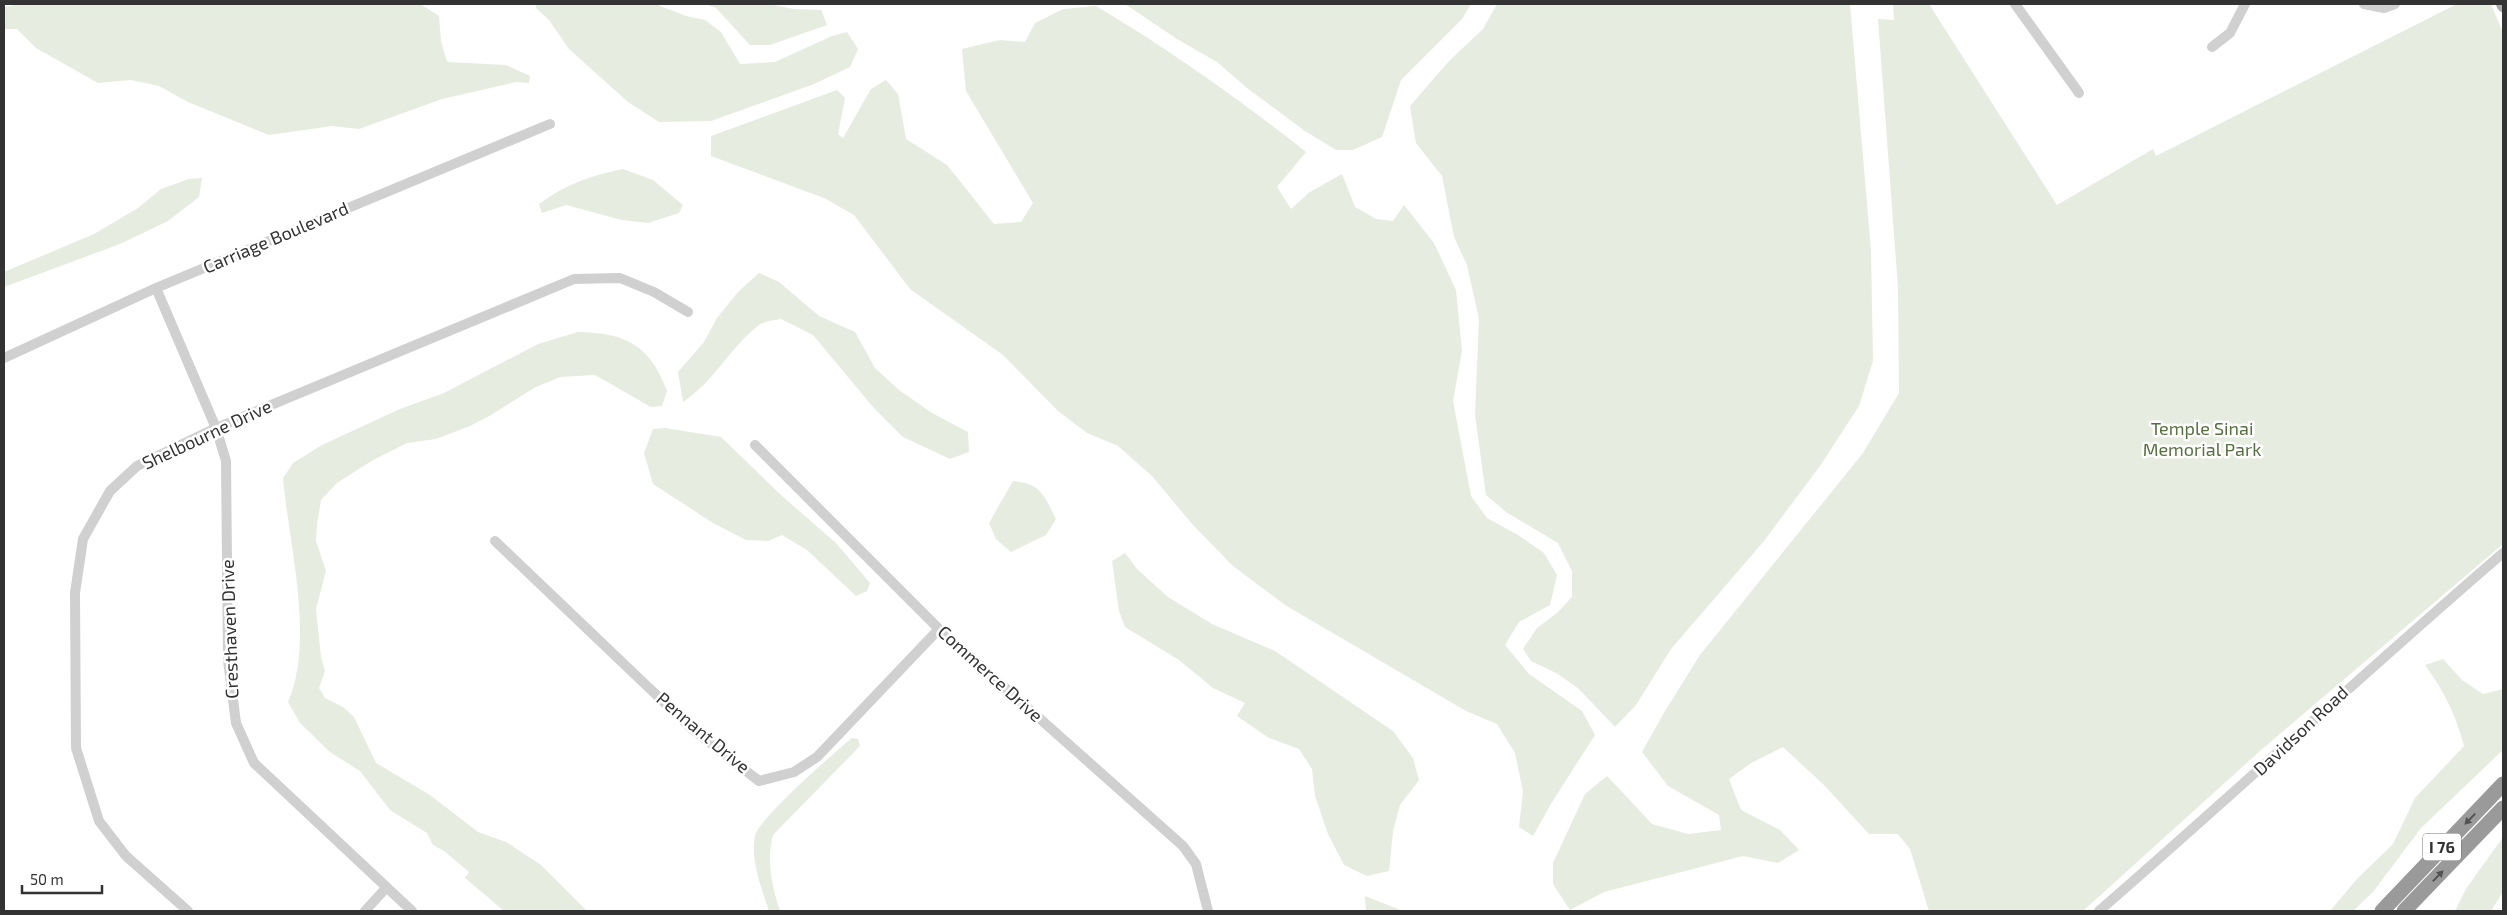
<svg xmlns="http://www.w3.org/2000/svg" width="2507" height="915" viewBox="0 0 2507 915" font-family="'Exo 2',sans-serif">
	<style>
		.green { fill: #e6ecdf }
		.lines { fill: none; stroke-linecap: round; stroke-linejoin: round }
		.minor { stroke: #d0d0d0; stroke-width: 10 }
		.major { stroke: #ababab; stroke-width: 12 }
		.highway { stroke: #9a9a9a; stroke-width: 15 }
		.oneway { fill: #525252 }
		.labels { text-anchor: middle; stroke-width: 5; stroke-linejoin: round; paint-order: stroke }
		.shield { fill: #fff; stroke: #707070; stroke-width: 1 }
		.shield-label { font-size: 16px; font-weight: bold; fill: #333 }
		.street-label { font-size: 18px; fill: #333; stroke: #fff }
		.park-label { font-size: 18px; fill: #56703f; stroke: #fff }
	</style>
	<rect width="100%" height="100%" fill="#fff"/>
	<path class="green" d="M21 4 422 5 439 16 441 41 447 62 506 65 530 76 529 83 516 82 442 99 359 129 332 126 269 135 188 102 159 86 131 80 98 83 36 48 17 29H4V7Z
		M536 4H655L686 16 705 20 721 32 740 64 775 62 832 36 847 32 858 49 850 67 814 84 711 121 659 122 628 102 569 49 549 20 536 8Z
		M705 4H768L794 9 821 10 827 25 770 45H750L716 8Z
		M1125 4H1471L1462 19 1401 80 1382 137 1353 150H1336L1305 131 1247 88 1217 62 1177 39Z
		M1497 4H1850L1871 251 1873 361 1859 406 1820 466 1764 541 1671 649 1636 705 1615 727 1579 689 1558 674 1531 661 1523 649 1537 628 1557 613 1572 597V571L1558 543 1506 512 1486 495 1475 415 1479 319 1467 265 1454 237 1442 176 1416 143 1410 106 1449 61 1483 29Z
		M1893 4H1929L2057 205 2153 149 2156 156 2457 4H2491L2503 33V544L2261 750 2083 911H1929L1910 849 1898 834H1869L1824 785 1783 747 1751 763 1729 779 1741 810 1780 830 1799 850 1778 863 1743 856 1604 892 1570 910 1553 884V863L1585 794 1607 776 1652 824 1688 834 1721 830 1719 815 1668 786 1642 752 1665 711 1700 655 1863 453 1899 393 1898 288 1878 19 1894 20Z
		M1096 6C1170 50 1239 99 1306 152L1277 187 1291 209 1310 192 1342 174 1355 207 1376 219 1393 221 1404 205 1434 243 1456 290 1462 351 1453 401 1471 496 1487 518 1518 535 1544 553 1557 575 1550 605 1519 622 1505 645 1529 674 1582 711 1595 735 1552 802 1533 836 1519 827 1523 791 1515 753 1497 724 1466 711 1285 605 1233 566 1193 525 1152 476 1118 446 1087 433 1058 411 1003 355 910 289 854 215 824 198 711 156V136L837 90 845 98 838 134 843 138 871 89 886 80 898 94 906 139 947 165 994 224 1021 222 1033 203 966 91 962 49 1000 40 1025 42 1035 23 1063 9Z
		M623 169 653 180 683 205 679 213 648 223 622 220 566 205 542 213 539 204C567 184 589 176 623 169Z
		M202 178 199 197 168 221 120 244 4 287V272L94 234 138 208 161 189 189 179Z
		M759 273 779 282 819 316 855 332 875 368 899 390 932 413 968 432 969 452 950 459 903 437 873 407 813 335 781 319C774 320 765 321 759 325 730 347 714 382 683 402L678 372 704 342 717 318 738 292Z
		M578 332C626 333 650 345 667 391L662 406 651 407 595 375 560 377 534 388 491 415 470 426 436 439 407 443 373 460 337 483 321 500 317 525 316 541 326 571 316 609 321 657 325 671 319 688 325 698 343 707 354 717 376 763 430 795 478 832 506 842 541 865 587 911H504L465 878 469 872 444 851 433 845 427 833 390 810 360 771 330 752 300 723 288 702C315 641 289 545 283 478L293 463 322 445 400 409 444 393 538 344Z
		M665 428 721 437 782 496 836 543 870 583 867 591 856 596 807 550 782 535 768 541 746 540 713 523 653 484 644 453 653 429Z
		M1013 481C1042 484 1044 496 1056 519L1046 535 1011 552 996 539 989 523Z
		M1125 553 1137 569 1168 597 1212 624 1275 651 1393 731 1413 758 1419 780 1400 805 1393 831 1389 871 1367 876 1344 865 1328 834 1315 796 1312 769 1299 749 1269 738 1237 716 1245 703 1213 688 1179 660 1125 627 1119 611 1112 561Z
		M2443 659 2462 680 2483 694 2503 689V750L2421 828 2373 892 2353 911H2330L2357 879 2393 844 2415 798 2464 746C2456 715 2444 691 2425 665Z
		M852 738 858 739 860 746 773 835C766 861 772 886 780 911H769C762 889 750 860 755 836 758 819 835 752 852 738Z
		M2503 837V892L2491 911H2455L2466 889Z
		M1365 896 1403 911H1366Z"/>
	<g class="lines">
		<path class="minor" d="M2015 4 2079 93
			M2364 4 2384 8 2395 4
			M2212 47 2230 33 2245 4
			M156 288 216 428 226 461 228 660 236 723 254 763 412 911
			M4 358 156 288 550 124
			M755 445 939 629 1183 846 1196 864 1208 911
			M495 541 691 728 759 781 794 772 817 757 939 629
			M188 911 126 856 99 821 76 748 75 593 83 539 110 491 137 466 216 428 574 279 620 278 654 292 688 312
			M365 911 386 888
			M2099 911C2235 793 2367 670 2503 553"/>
		<path class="major" d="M2502 4 2503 6"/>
		<path class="highway" d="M2382 911 2503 784
			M2404 911 2503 808"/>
	</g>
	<defs><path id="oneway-solid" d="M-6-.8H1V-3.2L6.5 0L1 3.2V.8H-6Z" transform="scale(1.25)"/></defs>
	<g class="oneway">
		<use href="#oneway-solid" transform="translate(2470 819) rotate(134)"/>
		<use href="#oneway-solid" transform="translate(2438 876) rotate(-46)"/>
	</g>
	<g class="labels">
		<rect class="shield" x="2423" y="833.5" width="38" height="27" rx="4"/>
		<g class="shield-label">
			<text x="2442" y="853">I 76</text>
		</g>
		<g class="street-label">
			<text transform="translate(276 238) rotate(-23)" y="6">Carriage Boulevard</text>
			<text transform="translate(207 435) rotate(-25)" y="6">Shelbourne Drive</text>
			<text transform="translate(230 629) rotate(-92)" y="6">Cresthaven Drive</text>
			<text transform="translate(990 674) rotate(42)" y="6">Commerce Drive</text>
			<text transform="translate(2301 731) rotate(-43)" y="6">Davidson Road</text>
			<text transform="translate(703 733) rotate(40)" y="6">Pennant Drive</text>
		</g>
		<g class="park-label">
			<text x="2202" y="435">Temple Sinai<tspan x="2202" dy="21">Memorial Park</tspan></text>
		</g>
	</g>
	<rect width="2507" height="915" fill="none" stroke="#333333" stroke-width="10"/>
	<path d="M22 885v8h80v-8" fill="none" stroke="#333333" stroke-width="2.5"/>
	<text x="30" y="885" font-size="15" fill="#333333" stroke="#ffffff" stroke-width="4" paint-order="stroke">50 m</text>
</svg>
